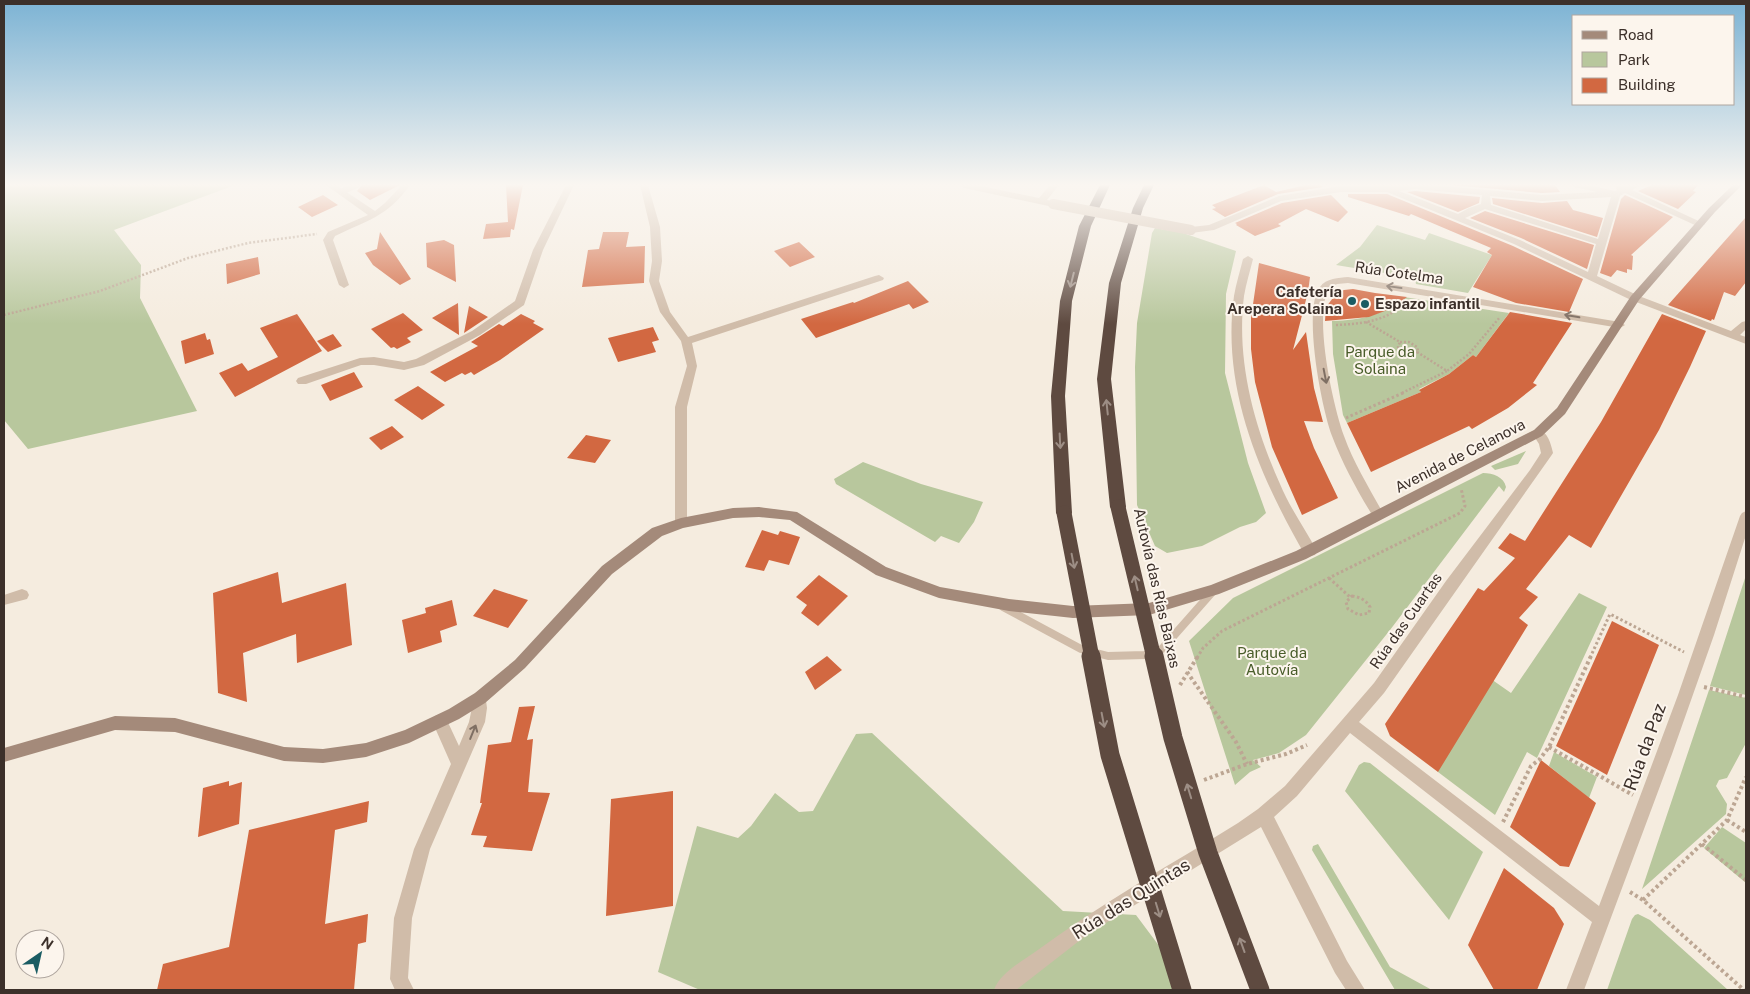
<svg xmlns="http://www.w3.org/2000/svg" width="1750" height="994" viewBox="0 0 1750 994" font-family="'Public Sans',sans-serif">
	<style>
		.green { fill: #b8c79d }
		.building { fill: #d26841 }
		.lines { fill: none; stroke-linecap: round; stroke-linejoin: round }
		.path-far2 { stroke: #bca693; stroke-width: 2.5; stroke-dasharray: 2 2; stroke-linecap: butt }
		.path-far1 { stroke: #bca693; stroke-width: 3; stroke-dasharray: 2.5 2.5; stroke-linecap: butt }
		.path { stroke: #bca693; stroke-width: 4; stroke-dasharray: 3 3; stroke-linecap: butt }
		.lane-far1 { stroke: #d0bca9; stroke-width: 6 }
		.lane { stroke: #d0bca9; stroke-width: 8 }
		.street { fill: #d0bca9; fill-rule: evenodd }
		.secondary { fill: #a48a7a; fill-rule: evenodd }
		.highway { fill: #5e4a40; fill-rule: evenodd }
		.street-bridge { stroke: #d0bca9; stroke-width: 10 }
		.highway-bridge-far1 { stroke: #5e4a40; stroke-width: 15 }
		.highway-bridge { stroke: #5e4a40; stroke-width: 19 }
		.oneway { stroke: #9d8e85 }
		.oneway2 { stroke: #7f6f63 }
		.poi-dot { fill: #1a5c63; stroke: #fcf5ed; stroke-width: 2 }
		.labels { text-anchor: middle; stroke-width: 4; stroke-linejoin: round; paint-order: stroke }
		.street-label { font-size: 15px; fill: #3c302a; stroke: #fcf5ed }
		.poi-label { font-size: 15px; font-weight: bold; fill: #3c302a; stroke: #fcf5ed; text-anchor: end }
		.park-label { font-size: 15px; fill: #495d2a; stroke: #fcf5ed }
		.near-street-label { font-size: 18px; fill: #3c302a; stroke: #fcf5ed }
	</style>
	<rect width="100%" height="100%" fill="#f5ecdf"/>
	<path class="green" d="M4 185H235L114 230 141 265 140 298 197 411 28 449 4 420Z
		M1377 225 1425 240 1429 233 1492 255 1468 293 1416 284 1415 278 1336 265 1360 247Z
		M1155 228 1183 233 1236 251 1226 294 1225 373 1248 463 1266 513 1256 522 1240 527 1202 546 1167 553 1155 546 1137 505 1135 367 1137 323 1152 233Z
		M1404 297 1509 313 1476 357 1473 355 1449 374 1419 389 1421 392 1347 423 1343 415 1333 354 1332 321C1362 320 1381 316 1404 297Z
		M1526 451 1518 464 1495 470 1491 466Z
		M863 462 921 484 983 502 974 522 959 543 941 536 935 542 836 484 834 479Z
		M1483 473C1493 473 1504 477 1506 487L1504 492 1499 486 1390 630 1306 735 1279 753 1253 760 1261 767 1250 772 1235 785 1189 641 1233 598Z
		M1746 575V695L1710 686Z
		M1579 593 1607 607 1537 758 1527 752 1495 815 1438 772 1436 767 1491 679 1511 693Z
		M1709 690 1746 698V743L1727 778 1719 780 1716 786 1727 804 1726 814 1642 889Z
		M872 733 1063 911 1136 915 1192 990H700L658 972 697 826 738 838 751 826 775 793 799 812 813 811 856 734Z
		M1554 752 1597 777 1589 798 1549 766Z
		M1364 762 1370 763 1483 852 1449 920 1345 791 1359 765Z
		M1722 827 1746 843V883L1704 848Z
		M1318 844 1390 967 1432 990H1395L1312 850 1313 846Z
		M1638 914 1650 920 1728 990H1607L1632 919 1635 915Z"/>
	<path class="building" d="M362 185H400L370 200 357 191Z
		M506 185H523L514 230 511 229 510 237 483 239 486 224 508 222Z
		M1264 185 1276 192 1306 185H1320L1323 187 1278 194 1225 217 1212 209 1216 208 1212 205Z
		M1451 185H1555L1560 192 1542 193Z
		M1652 185H1698L1693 191 1696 192 1678 209 1638 191Z
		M1415 191 1480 197 1479 203 1458 212 1407 192Z
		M1348 194H1387L1513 246 1583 279 1569 312 1516 303 1473 287 1492 255 1487 252 1491 248 1411 214 1409 216 1348 197Z
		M323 195 338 205 312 217 298 207Z
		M1331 195 1348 212 1338 222 1306 209 1278 224 1281 226 1255 236 1236 225 1237 224 1235 223 1282 203Z
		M1625 195 1673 217 1631 255 1633 256 1632 270 1627 269V273L1617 270 1611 277 1600 273 1621 199Z
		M1492 198 1542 203 1567 201 1573 210 1603 218 1597 237 1493 204Z
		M1485 211 1594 245 1587 269 1521 238 1470 218Z
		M1746 217V282L1735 296 1724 292 1714 320 1712 319 1711 321 1668 305Z
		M380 232 411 279 400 285 373 265 365 253 377 249Z
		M603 232H629L626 247 645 246 644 283 582 287 588 250 599 249Z
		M444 240 454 245 456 282 427 267 426 243Z
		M799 242 815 257 790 267 774 251Z
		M258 257 260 274 227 284 226 264Z
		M1259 263 1310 277 1308 292 1293 350 1306 332 1314 388 1323 422 1304 421 1314 448 1338 498 1302 515 1272 447 1255 382 1251 349V318Z
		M908 281 929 302 913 309 909 304 816 338 801 319 853 302 854 303Z
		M1353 289 1375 293 1407 297 1390 309 1369 317 1325 321 1326 307 1336 294 1344 290Z
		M458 303 459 335 432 318Z
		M469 306 488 317 464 333Z
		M1510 312 1572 323 1533 383 1537 385 1508 408 1472 429 1469 426 1371 472 1347 423 1421 392 1419 390 1449 374 1473 355 1476 357Z
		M403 313 423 330 407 338 411 342 397 349 394 347 391 348 371 329Z
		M297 314 322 351 235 397 219 373 242 363 248 371 278 357 260 328Z
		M521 314 535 321 533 323 544 329 500 360 474 375 471 372 465 375 462 373 445 382 430 372 478 346 471 342 499 324 503 326Z
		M1662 314 1706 331 1690 367 1659 430 1591 548 1569 535 1526 589 1538 597 1519 618 1528 625 1438 772 1390 736 1385 724 1478 588 1484 591 1515 558 1498 548 1510 533 1525 541 1601 422Z
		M653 327 659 340 652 342 656 352 618 362 608 338Z
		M205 333 207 340 210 339 214 354 185 364 181 341Z
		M333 334 342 346 328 352 317 341Z
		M354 372 363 387 330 401 321 385Z
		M418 386 445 405 422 420 394 400Z
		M392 426 404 437 381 450 369 438Z
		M586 435 611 440 595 463 567 458Z
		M762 530 778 535 780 531 800 537 789 565 769 560 764 571 745 567Z
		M278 572 282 603 346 583 352 645 297 663 296 634 243 653 247 702 218 693 213 593Z
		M819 575 848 596 818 626 801 613 807 605 796 597Z
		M494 589 528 600 508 628 473 616Z
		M452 600 457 625 440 631 442 642 408 653 402 620 426 613 425 608Z
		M1612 621 1659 645 1607 775 1556 746Z
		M827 656 842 670 815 690 805 672Z
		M535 706 527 740 533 739 528 792 550 793 532 851 483 847 487 836 471 835 482 803H480L488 745 511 742 519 707Z
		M1541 760 1596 803 1569 867 1560 866 1510 827Z
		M229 781V786L242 782 239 824 198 837 203 788Z
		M673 791V906L606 916 611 799Z
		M369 801 367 822 335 830 325 924 368 914 366 942 358 944 354 990H157L163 964 229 947 249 830Z
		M1504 868 1554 908 1564 924 1537 990H1494L1468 945Z"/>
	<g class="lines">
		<path class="path-far2" d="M4 315 100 291 188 258 248 243 317 234
			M1366 322 1400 342
			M1336 325C1362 324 1388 321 1407 301
			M1400 342H1409L1417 347 1418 351 1412 354 1402 351 1398 347Z
			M1417 352 1447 371 1469 354 1500 317
			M1402 393 1447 371"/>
		<path class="path-far1" d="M1346 418 1405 392
			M1329 578 1350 597
			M1352 596C1360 597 1366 600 1370 607L1369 613 1359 615 1348 609 1346 602Z
			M1197 658 1203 648 1222 631 1460 513 1465 506 1461 488
			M1590 658 1610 614 1684 652"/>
		<path class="path" d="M1187 672 1236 742 1247 764
			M1180 685 1198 656
			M1704 687 1746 697
			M1549 747 1633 795
			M1204 780 1247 764 1286 754 1307 745
			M1727 820 1746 832
			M1503 822 1531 766 1539 760 1549 747 1591 656
			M1702 844 1746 880
			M1630 892 1643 900 1744 990
			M1643 900 1727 820 1746 777"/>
		<path class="lane-far1" d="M341 192 357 185"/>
		<path class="lane" d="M1003 607 1081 649 1108 656 1145 655 1162 649 1214 590"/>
		<path class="street" d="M326 185H336L375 211 385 203 402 185H410C387 217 368 220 335 236L333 240 349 285 344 288 339 285 323 240 328 232 368 215Z
			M566 185H574L543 250 524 305 480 335 424 365 404 370 374 365H361L306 384H298L296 381 298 378 360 358 374 357 404 362 416 359 472 331 515 301 533 250Z
			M640 185H648L660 227 662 261 659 281 670 312 688 337 875 276 879 275 884 278 883 280 692 343 697 366 687 407V523L686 526H676L675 523V407L687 366 681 341 660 312 649 281 652 261 650 227Z
			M960 185H976L1039 198 1050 185H1059L1047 200 1056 202 1058 204 1053 207 964 188Z
			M1402 185H1431L1542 195 1597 192 1574 187 1573 185H1588L1615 191 1617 190 1616 188 1617 186C1624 185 1633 185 1641 185L1632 190 1705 224 1700 227 1697 226 1625 193 1620 196 1597 276 1639 296 1731 331 1742 322 1746 321V329L1740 335 1746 337V344L1631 300 1514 244 1387 192H1341L1281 201 1214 230 1191 233 1186 230 1191 227 1209 225 1279 196 1341 186ZM1415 189 1482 195 1481 204 1469 208 1458 214 1399 191ZM1490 196 1542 201 1611 197 1598 239 1491 205ZM1485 209 1596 244 1588 272 1520 240 1465 218Z
			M1248 256 1253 259C1250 271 1246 284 1244 296 1236 360 1254 426 1280 484 1290 508 1305 529 1317 551L1315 555 1310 556 1305 555C1260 477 1221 388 1234 296 1236 284 1240 271 1243 259Z
			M1348 277 1620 322 1625 325 1620 328 1348 283 1337 284 1329 288C1313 316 1333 406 1344 436 1354 464 1370 489 1384 515L1382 518H1374C1358 492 1343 465 1332 436 1322 410 1302 309 1320 287 1326 278 1339 278 1348 277Z
			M1538 429C1548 432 1551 444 1553 453L1551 456 1384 693 1359 722 1599 906 1678 695 1740 516 1742 513 1746 511V535L1714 635 1672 754 1584 990H1566L1592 922 1350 733 1297 796 1274 817 1347 961 1365 990H1346L1335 973 1261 827 1088 934 1016 990H994C1000 973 1021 962 1035 952 1100 904 1170 865 1238 823L1258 809 1285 786 1374 683 1446 581 1530 470 1541 453 1539 444 1532 433Z
			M22 589 27 591 29 595 27 599 4 605V595Z
			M480 691 485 693 487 708 485 722 430 849 412 918 408 978 414 990H395L390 979 394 918 414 849 451 764 432 721 435 716 440 714 445 716 459 746 469 722 475 693Z"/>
		<path class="secondary" d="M1733 185H1742L1715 212 1639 300 1565 414 1542 436 1306 559 1219 594 1149 615 1073 618 1009 611 939 598 876 575 790 520 759 517 733 518 683 528 662 536 612 574 525 668 485 703 459 719 409 743 366 757 323 763 284 761 175 732 115 730 4 762V748L115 716 175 718 284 747 323 749 366 743 405 730 449 709 475 693 515 660 602 566 652 528 681 518 733 508 759 507 797 512 886 567 940 587 1009 599 1073 606 1149 603 1211 585 1296 551 1534 430 1557 408 1631 296 1709 208Z"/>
		<path class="highway" d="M1100 185H1110L1091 226 1072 301 1065 396 1072 513 1069 517 1064 519 1059 517 1056 513 1051 396 1060 301 1079 226Z
			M1144 185H1154L1143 208 1121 283 1111 379 1126 507 1123 511 1118 513 1113 511 1110 507 1097 379 1109 283 1133 208Z"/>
		<path class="street-bridge" d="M1053 204 1191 230"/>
		<path class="highway-bridge-far1" d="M1118 507 1154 658
			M1064 513 1092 658"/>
		<path class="highway-bridge" d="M1091 656 1110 755 1182 990
			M1154 656 1173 738 1208 853 1260 990"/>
	</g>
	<defs><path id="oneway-shaft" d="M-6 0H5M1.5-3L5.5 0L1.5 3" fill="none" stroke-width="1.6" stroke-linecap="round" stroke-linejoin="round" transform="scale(1.25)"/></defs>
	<g class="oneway">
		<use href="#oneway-shaft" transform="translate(1072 280) rotate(104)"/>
		<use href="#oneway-shaft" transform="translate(1107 407) rotate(-96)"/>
		<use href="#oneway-shaft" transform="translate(1060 441) rotate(87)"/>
		<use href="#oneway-shaft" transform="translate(1073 561) rotate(79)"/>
		<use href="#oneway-shaft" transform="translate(1136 583) rotate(-103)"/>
		<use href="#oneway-shaft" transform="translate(1103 720) rotate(79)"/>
		<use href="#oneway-shaft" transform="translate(1189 791) rotate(-107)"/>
		<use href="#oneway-shaft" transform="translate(1158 910) rotate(73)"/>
		<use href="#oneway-shaft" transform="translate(1242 945) rotate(-110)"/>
	</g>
	<g class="oneway2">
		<use href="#oneway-shaft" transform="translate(1394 287) rotate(-172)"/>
		<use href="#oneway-shaft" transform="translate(1572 316) rotate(-170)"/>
		<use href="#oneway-shaft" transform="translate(1325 376) rotate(79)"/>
		<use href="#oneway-shaft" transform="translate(473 732) rotate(-68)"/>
	</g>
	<linearGradient id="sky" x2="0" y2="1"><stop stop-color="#7cb3d4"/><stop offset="0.57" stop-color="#faf6f1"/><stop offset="1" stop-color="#faf6f1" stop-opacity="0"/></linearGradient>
	<rect width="1750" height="324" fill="url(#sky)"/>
	<g class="poi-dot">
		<circle cx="1352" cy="301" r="5"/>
		<circle cx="1365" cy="304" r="5"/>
	</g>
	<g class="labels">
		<g class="street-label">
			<text transform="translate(1399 273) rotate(8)" y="5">Rúa Cotelma</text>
			<text transform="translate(1460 456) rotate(-27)" y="5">Avenida de Celanova</text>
			<text transform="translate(1157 588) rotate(77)" y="5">Autovía das Rías Baixas</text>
			<text transform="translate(1406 621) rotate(-55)" y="5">Rúa das Cuartas</text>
		</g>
		<g class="poi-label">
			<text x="1342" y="297">Cafetería<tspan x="1342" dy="17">Arepera Solaina</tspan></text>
			<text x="1375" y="309" text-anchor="start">Espazo infantil</text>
		</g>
		<g class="park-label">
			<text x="1380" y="357">Parque da<tspan x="1380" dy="17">Solaina</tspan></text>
			<text x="1272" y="658">Parque da<tspan x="1272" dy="17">Autovía</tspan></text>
		</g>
		<g class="near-street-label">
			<text transform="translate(1645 747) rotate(-70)" y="6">Rúa da Paz</text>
			<text transform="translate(1131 899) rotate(-32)" y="6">Rúa das Quintas</text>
		</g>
	</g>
	<rect width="1750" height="994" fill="none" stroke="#3c302a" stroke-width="10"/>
	<rect x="1572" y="15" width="162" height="90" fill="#fcf5ed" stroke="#afa69f"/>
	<rect x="1582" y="31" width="25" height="8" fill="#a48a7a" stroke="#afa69f"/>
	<text x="1618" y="40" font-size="15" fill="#3c302a">Road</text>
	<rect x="1582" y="52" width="25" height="15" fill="#b8c79d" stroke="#afa69f"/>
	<text x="1618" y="65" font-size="15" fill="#3c302a">Park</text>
	<rect x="1582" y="78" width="25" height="15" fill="#d26841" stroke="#afa69f"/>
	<text x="1618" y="90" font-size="15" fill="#3c302a">Building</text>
	<g transform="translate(40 954) rotate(34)"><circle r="24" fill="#fcf5ed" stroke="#afa69f"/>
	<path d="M0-4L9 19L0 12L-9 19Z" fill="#1a5c63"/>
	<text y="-8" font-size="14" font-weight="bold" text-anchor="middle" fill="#3c302a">N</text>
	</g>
</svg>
